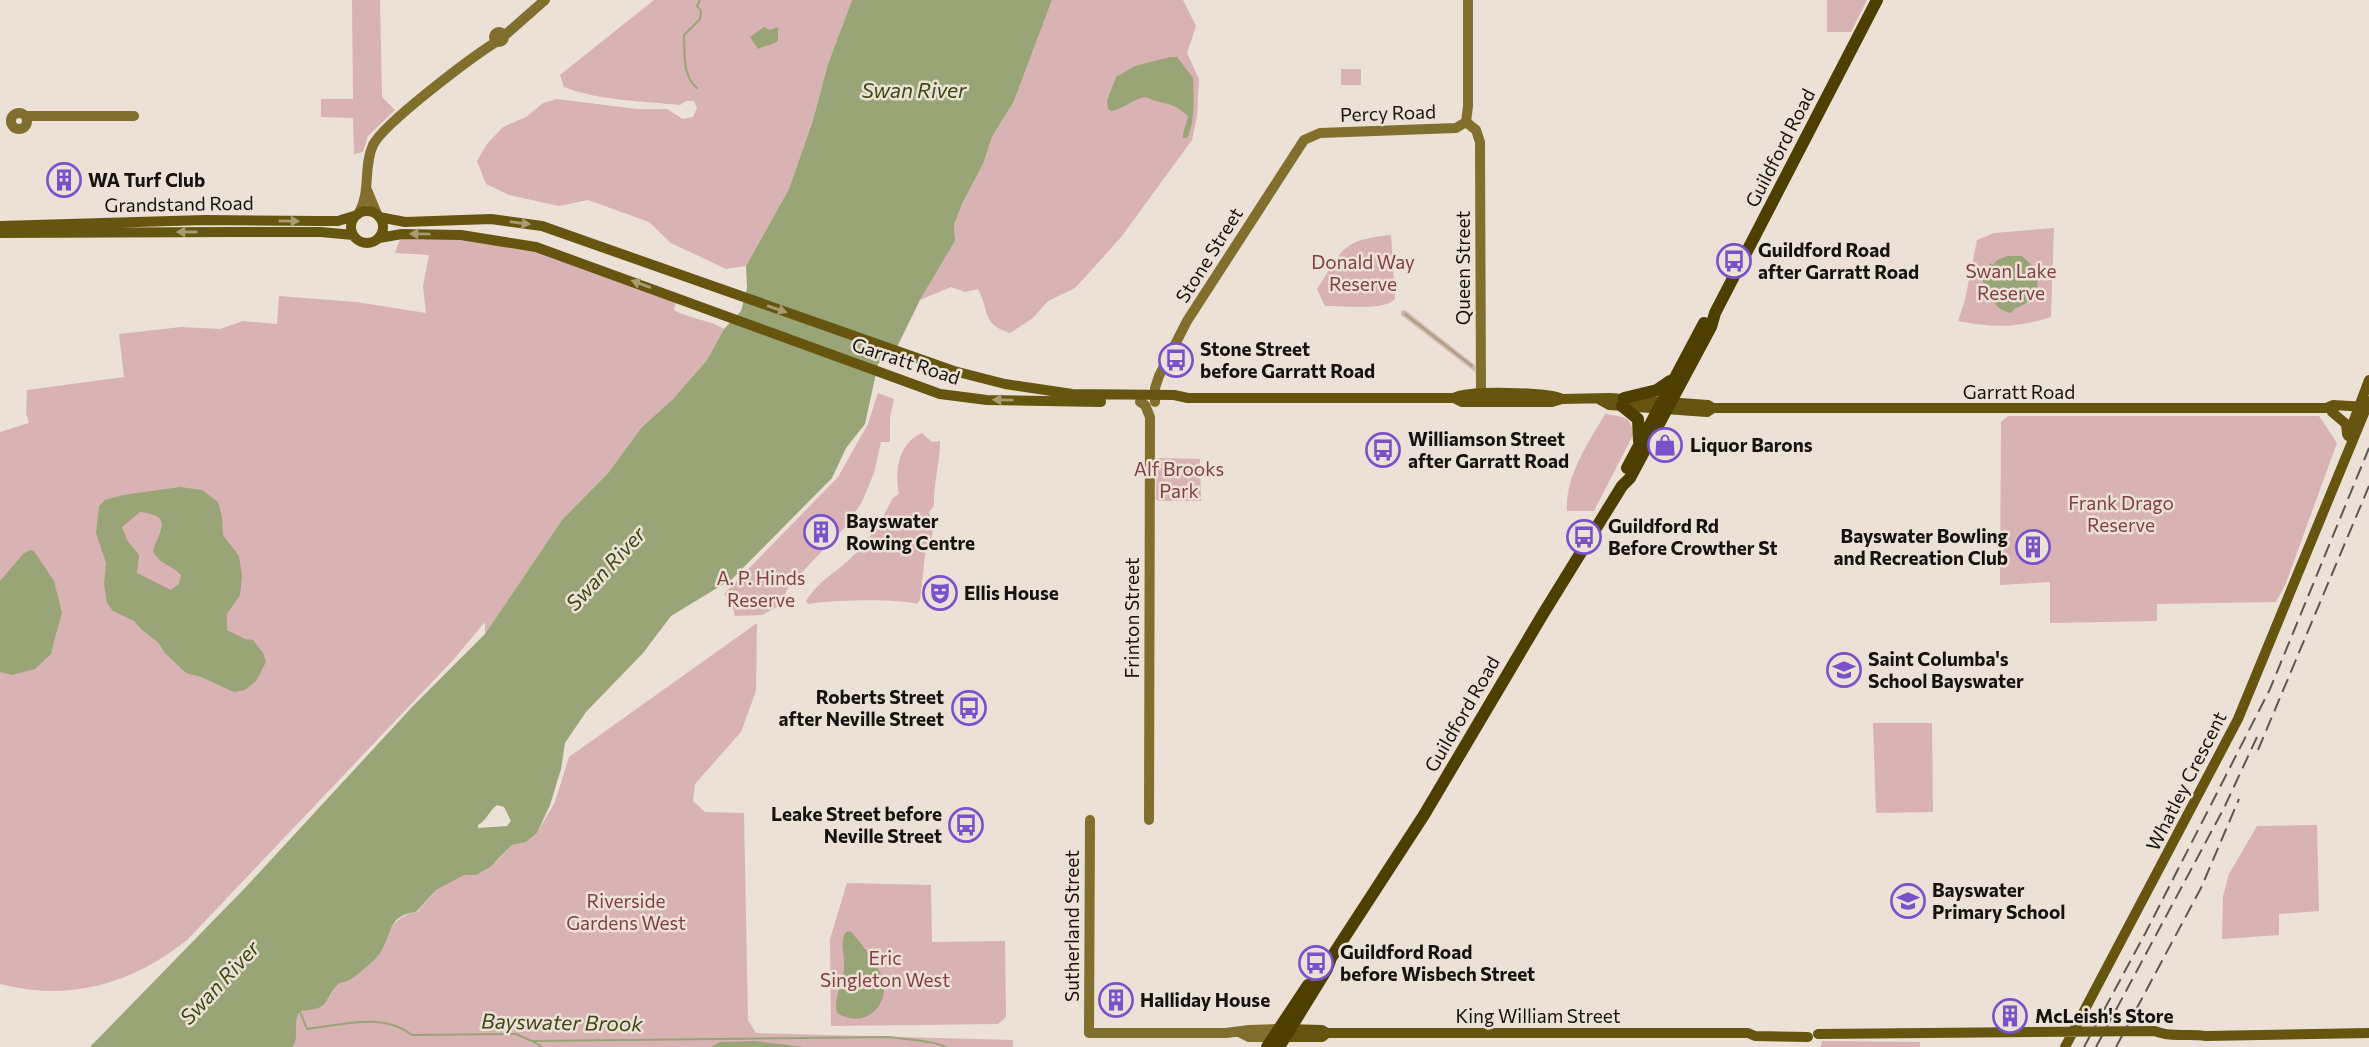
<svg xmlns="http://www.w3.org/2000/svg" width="2369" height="1047" viewBox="0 0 2369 1047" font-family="Commissioner,sans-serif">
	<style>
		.green { fill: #d9b2b4 }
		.water { fill: #99a576; fill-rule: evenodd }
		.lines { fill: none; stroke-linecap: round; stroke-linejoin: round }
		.stream { stroke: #99a576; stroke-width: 2 }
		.secondary { stroke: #816f2e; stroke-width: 10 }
		.primary { stroke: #66550e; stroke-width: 10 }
		.highway { stroke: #4e3f00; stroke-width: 12 }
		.rail { stroke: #5e5852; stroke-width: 2; stroke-dasharray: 14 7; stroke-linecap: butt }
		.oneway { fill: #a89b72 }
		.labels { text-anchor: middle; stroke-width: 5; stroke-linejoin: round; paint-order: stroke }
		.street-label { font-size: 19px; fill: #16120f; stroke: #ebe1d6 }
		.poi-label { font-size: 19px; font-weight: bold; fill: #16120f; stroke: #ebe1d6; text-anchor: start }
		.park-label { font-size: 19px; fill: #843d45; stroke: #ebe1d6 }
		.water-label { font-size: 21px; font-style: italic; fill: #3d4811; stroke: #ebe1d6 }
	</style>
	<rect width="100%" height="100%" fill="#ebe1d6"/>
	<path class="green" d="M352 0H380L382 97 395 110 368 136 363 152 354 154 353 118 321 117V99H353Z
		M654 0H852L828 64 813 120 789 189 746 266 726 269 671 243 649 222 588 200 559 206 509 195 486 184 477 161 487 144 503 127 526 117 543 103 557 99 637 109H667L683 119 693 117 697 108 694 101H686L680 105C641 101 601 101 564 87L560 75Z
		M1052 0H1183L1196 26 1187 53 1199 79 1197 116 1192 140 1122 236 1097 264 1075 288 1048 301 1033 318 1010 333C981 324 990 311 978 289L965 292 951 287 920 300 955 241 954 225 962 204 983 164 992 137 1014 101Z
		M1827 0H1867L1851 32H1827Z
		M1341 69H1361V85H1341Z
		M2054 228 2051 317C2016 328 1994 328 1958 321L1965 300 1977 240 1994 233Z
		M402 234 510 242 677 297 674 310C689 319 708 319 724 329L707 360 673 399 641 428 609 472 562 520 485 634V622L454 659 187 940C132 984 69 1002 0 984V432L29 423 26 413 27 390 124 377 119 334 181 327 220 329 243 321 277 324 279 296 356 302 426 313 423 286 429 255 395 253Z
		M1391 235 1395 299C1384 311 1342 306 1325 306L1317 289C1343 249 1341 240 1391 235Z
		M1405 310 1475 365V372L1401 315V311Z
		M878 393 894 399 890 417V442H881L874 473 862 502 845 527 789 586 779 606 762 615 735 616 732 604 724 594 838 477 868 424Z
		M1605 414C1622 417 1632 415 1633 435L1594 511H1567C1565 477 1588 443 1605 414Z
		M2008 416H2319L2337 443 2286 583 2276 602 2157 604V621L2050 623V582L2000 585 2001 422Z
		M922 433 932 442 940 441C940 464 933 484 934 506L929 512C933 523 936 537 926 547L920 600 917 604C898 598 829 600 808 604L806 601C819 581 832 575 849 560 868 542 881 521 893 498L899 494C894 470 899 443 922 433Z
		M1157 458 1200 459 1201 501H1159L1156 499Z
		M757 623 756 691 741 732 695 784 693 801 705 812 744 813 748 1020 756 1033 1013 1040V1047H293C300 1036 292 1024 300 1011L326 1002 339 982 384 947C387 929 398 914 417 912L436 890 464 874 476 875 499 859 512 845 526 842 537 833 555 802 569 757Z
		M1873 723H1932L1933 812 1876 813Z
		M2317 825 2319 911 2279 914V935L2222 939 2223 896 2229 874 2257 826Z
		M847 883 931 885 932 942 1005 941 1006 1017 998 1024 831 1026 830 939Z
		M1822 1041 1920 1042V1047H1821Z"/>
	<path class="water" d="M852 0H1052L1014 101 992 137 983 164 962 204 954 225 955 241 920 300 898 345 878 364 865 424 846 448 832 478 732 579 671 616 643 653 586 712 565 743 561 769 550 805 537 833 526 842 512 845 490 867 476 875H464L436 890 416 912C389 915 392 932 382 950 376 960 367 966 358 974 352 979 348 982 339 983 322 1002 331 1009 300 1011 292 1024 300 1036 293 1047H90L244 889 413 706 485 634 562 520 609 472 641 428 673 399 707 360 724 329 741 311 747 288 746 266 789 189 813 120 828 64ZM497 805 504 807 511 821 507 826 478 828V825C486 821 489 811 497 805Z
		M764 27 770 30 778 27V41C771 46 765 45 758 49L750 37Z
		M1170 57H1177L1193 78C1194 95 1195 125 1187 138H1183C1182 132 1187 124 1188 116 1171 100 1164 106 1146 97 1132 99 1124 109 1111 111L1108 109 1107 101 1116 77 1135 66Z
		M2007 256H2022L2037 270C2040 290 2034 302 2014 309L2011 313C1992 309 1991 294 1982 280L1990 263 1993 265 1997 260Z
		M180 487 202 490 218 502 222 517 223 535 239 556 242 576 240 595 227 614V630L245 639 253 640 263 653 266 662 256 681 245 690 234 692 201 677 186 673 165 653 158 642 142 630 134 621 113 611 107 603 104 584 106 563 96 533 99 506 105 500 123 495ZM140 512C175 516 159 530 153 551 160 565 172 565 181 575L179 584 171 590 137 573 139 555 127 540 122 527Z
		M30 550 34 551 54 581 62 613 54 641 51 654 35 669 12 675 0 672V581L23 554Z
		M850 931C858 938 883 972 884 982 887 1011 862 1028 837 1013 833 996 844 983 844 966 845 953 839 944 846 932Z
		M754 1041 804 1047H711L720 1042Z"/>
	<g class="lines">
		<path class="stream" d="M697 88C682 76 685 53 684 35L700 19 701 11 697 6 700 0
			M1405 314 1472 366
			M299 1009 307 1029C342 1025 383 1012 412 1035L516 1034 532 1041 890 1037C907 1040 932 1040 946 1047
			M534 1042 542 1047"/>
		<path class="secondary" d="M494 37a5 5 0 1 1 10 0a5 5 0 1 1-10 0Z
			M504 36 545 0
			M11 121a8 8 0 1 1 16 0a8 8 0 1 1-16 0Z
			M26 116H134
			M1466 122 1476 130 1480 142 1481 394
			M1466 122 1468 106V0
			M367 190 377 214
			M359 213C371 192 363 167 373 145 384 123 472 57 496 42
			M1140 402 1145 405 1150 417 1149 820
			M1155 402V388L1159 376 1187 321 1304 140 1320 133 1456 128 1466 122
			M1090 820 1089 1033H1226L1249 1030 1279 1029
			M1241 1033 1249 1037H1274"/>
		<path class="primary" d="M351 227a16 16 0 1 1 32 0a16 16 0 1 1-32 0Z
			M379 217 405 222 491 219 542 226 954 371 1005 384 1072 394 1174 395 1188 398H1454C1467 390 1548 392 1562 399
			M0 226 205 220 320 221H338L357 215
			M0 233 233 232H321L353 235
			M379 238 402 234 461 235 536 247 940 394 987 400 1101 402
			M1454 398 1462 402H1552L1562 399 1610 398 1708 405 1713 408
			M1600 400 1609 405 1707 412 1713 408H2326L2333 405 2367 407
			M2332 412 2346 424 2347 434
			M2348 436 2369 380
			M1285 1029 1322 1030 1327 1033
			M1818 1034 2155 1031C2170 1038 2190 1033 2206 1036L2369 1033
			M1280 1037H1322L1327 1033H1748L1755 1036 1808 1037
			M2065 1047 2238 719 2369 401"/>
		<path class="highway" d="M1624 398 1657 390 1670 381
			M1622 406 1638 419 1639 441
			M1627 468 1704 323
			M1267 1047 1308 985
			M1279 1047 1327 969 1331 958 1424 815 1543 614 1622 486 1630 478 1711 327 1715 313 1877 0"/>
		<path class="rail" d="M2258 750 2369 486
			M2084 1047 2146 932 2270 689 2369 448
			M2096 1047 2224 808 2257 737
			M2116 1047 2201 888 2239 799"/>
	</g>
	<defs><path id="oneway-solid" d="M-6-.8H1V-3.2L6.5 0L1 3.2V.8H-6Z" transform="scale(1.75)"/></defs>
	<g class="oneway">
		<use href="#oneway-solid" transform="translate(289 221) rotate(1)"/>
		<use href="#oneway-solid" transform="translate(520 223) rotate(8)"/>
		<use href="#oneway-solid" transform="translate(187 232) rotate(180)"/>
		<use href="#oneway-solid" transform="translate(420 234) rotate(-179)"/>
		<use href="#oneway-solid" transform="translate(641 284) rotate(-160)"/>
		<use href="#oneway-solid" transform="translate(777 309) rotate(19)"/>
		<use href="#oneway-solid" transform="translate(1003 400) rotate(-179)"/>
	</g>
	<defs>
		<g id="building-ring" transform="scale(1.75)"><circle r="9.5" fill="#ebe1d6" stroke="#7a51ca" stroke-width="1.5"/><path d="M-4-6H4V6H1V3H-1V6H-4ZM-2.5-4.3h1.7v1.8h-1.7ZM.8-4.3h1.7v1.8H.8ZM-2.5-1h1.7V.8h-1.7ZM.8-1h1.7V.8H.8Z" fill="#7a51ca"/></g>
		<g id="bus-ring" transform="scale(1.75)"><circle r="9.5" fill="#ebe1d6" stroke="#7a51ca" stroke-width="1.5"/><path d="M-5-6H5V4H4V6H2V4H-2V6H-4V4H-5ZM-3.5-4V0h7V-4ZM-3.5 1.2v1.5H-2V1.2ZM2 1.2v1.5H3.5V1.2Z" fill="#7a51ca"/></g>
		<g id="shop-ring" transform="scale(1.75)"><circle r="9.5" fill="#ebe1d6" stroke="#7a51ca" stroke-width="1.5"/><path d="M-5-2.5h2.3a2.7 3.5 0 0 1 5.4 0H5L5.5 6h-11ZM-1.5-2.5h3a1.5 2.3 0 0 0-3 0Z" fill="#7a51ca"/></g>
		<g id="theatre-ring" transform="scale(1.75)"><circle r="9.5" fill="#ebe1d6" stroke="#7a51ca" stroke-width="1.5"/><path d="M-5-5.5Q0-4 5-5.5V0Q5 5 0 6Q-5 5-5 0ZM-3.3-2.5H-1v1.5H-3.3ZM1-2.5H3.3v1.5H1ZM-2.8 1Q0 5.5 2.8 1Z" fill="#7a51ca"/></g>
		<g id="school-ring" transform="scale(1.75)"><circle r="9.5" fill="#ebe1d6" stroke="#7a51ca" stroke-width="1.5"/><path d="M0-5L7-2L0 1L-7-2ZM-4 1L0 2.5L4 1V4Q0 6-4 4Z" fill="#7a51ca"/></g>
	</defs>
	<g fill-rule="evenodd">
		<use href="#building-ring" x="64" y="180"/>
		<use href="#bus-ring" x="1734" y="261"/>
		<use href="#bus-ring" x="1176" y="360"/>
		<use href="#shop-ring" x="1665" y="445"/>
		<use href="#bus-ring" x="1383" y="450"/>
		<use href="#building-ring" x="821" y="532"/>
		<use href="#bus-ring" x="1584" y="537"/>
		<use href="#building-ring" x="2033" y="547"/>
		<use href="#theatre-ring" x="940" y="593"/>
		<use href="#school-ring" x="1844" y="670"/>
		<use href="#bus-ring" x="969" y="708"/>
		<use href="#bus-ring" x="966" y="825"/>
		<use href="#school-ring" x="1908" y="901"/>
		<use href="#bus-ring" x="1316" y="963"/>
		<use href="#building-ring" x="1116" y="1000"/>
		<use href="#building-ring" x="2010" y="1016"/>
	</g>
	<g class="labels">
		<g class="street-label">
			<text transform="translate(1388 113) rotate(-2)" y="7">Percy Road</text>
			<text transform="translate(1780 148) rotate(-63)" y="7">Guildford Road</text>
			<text transform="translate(179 204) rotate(-1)" y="7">Grandstand Road</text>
			<text transform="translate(1209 255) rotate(-58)" y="7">Stone Street</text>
			<text transform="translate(1463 268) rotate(-90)" y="7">Queen Street</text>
			<text transform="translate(906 361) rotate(18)" y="7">Garratt Road</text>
			<text x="2019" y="399">Garratt Road</text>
			<text transform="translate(1132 618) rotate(-90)" y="7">Frinton Street</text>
			<text transform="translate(1462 714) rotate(-60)" y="7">Guildford Road</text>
			<text transform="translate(2186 781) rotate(-63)" y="7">Whatley Crescent</text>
			<text transform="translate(1072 926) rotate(-90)" y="7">Sutherland Street</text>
			<text x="1538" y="1023">King William Street</text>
		</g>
		<g class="poi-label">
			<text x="88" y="187">WA Turf Club</text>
			<text x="1758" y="257">Guildford Road<tspan x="1758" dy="22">after Garratt Road</tspan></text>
			<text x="1200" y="356">Stone Street<tspan x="1200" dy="22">before Garratt Road</tspan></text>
			<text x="1408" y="446">Williamson Street<tspan x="1408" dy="22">after Garratt Road</tspan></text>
			<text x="1690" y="452">Liquor Barons</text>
			<text x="846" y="528">Bayswater<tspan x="846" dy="22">Rowing Centre</tspan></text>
			<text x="1608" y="533">Guildford Rd<tspan x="1608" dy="22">Before Crowther St</tspan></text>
			<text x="2008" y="543" text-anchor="end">Bayswater Bowling<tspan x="2008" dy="22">and Recreation Club</tspan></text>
			<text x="964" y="600">Ellis House</text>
			<text x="1868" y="666">Saint Columba's<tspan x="1868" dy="22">School Bayswater</tspan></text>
			<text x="944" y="704" text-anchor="end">Roberts Street<tspan x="944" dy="22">after Neville Street</tspan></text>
			<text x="942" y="821" text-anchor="end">Leake Street before<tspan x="942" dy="22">Neville Street</tspan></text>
			<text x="1932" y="897">Bayswater<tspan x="1932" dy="22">Primary School</tspan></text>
			<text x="1340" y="959">Guildford Road<tspan x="1340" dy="22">before Wisbech Street</tspan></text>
			<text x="1140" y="1007">Halliday House</text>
			<text x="2035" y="1023">McLeish's Store</text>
		</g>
		<g class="park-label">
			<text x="1363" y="269">Donald Way<tspan x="1363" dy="22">Reserve</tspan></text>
			<text x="2011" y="278">Swan Lake<tspan x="2011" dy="22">Reserve</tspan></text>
			<text x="1179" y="476">Alf Brooks<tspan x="1179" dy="22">Park</tspan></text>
			<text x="2121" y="510">Frank Drago<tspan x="2121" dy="22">Reserve</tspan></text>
			<text x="761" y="585">A. P. Hinds<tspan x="761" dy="22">Reserve</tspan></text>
			<text x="626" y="908">Riverside<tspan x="626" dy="22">Gardens West</tspan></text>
			<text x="885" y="965">Eric<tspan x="885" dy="22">Singleton West</tspan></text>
		</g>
		<g class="water-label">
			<text x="914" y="98">Swan River</text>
			<text transform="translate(606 569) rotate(-47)" y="7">Swan River</text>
			<text transform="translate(220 983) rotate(-47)" y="7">Swan River</text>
			<text transform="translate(562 1023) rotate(1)" y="7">Bayswater Brook</text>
		</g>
	</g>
</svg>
